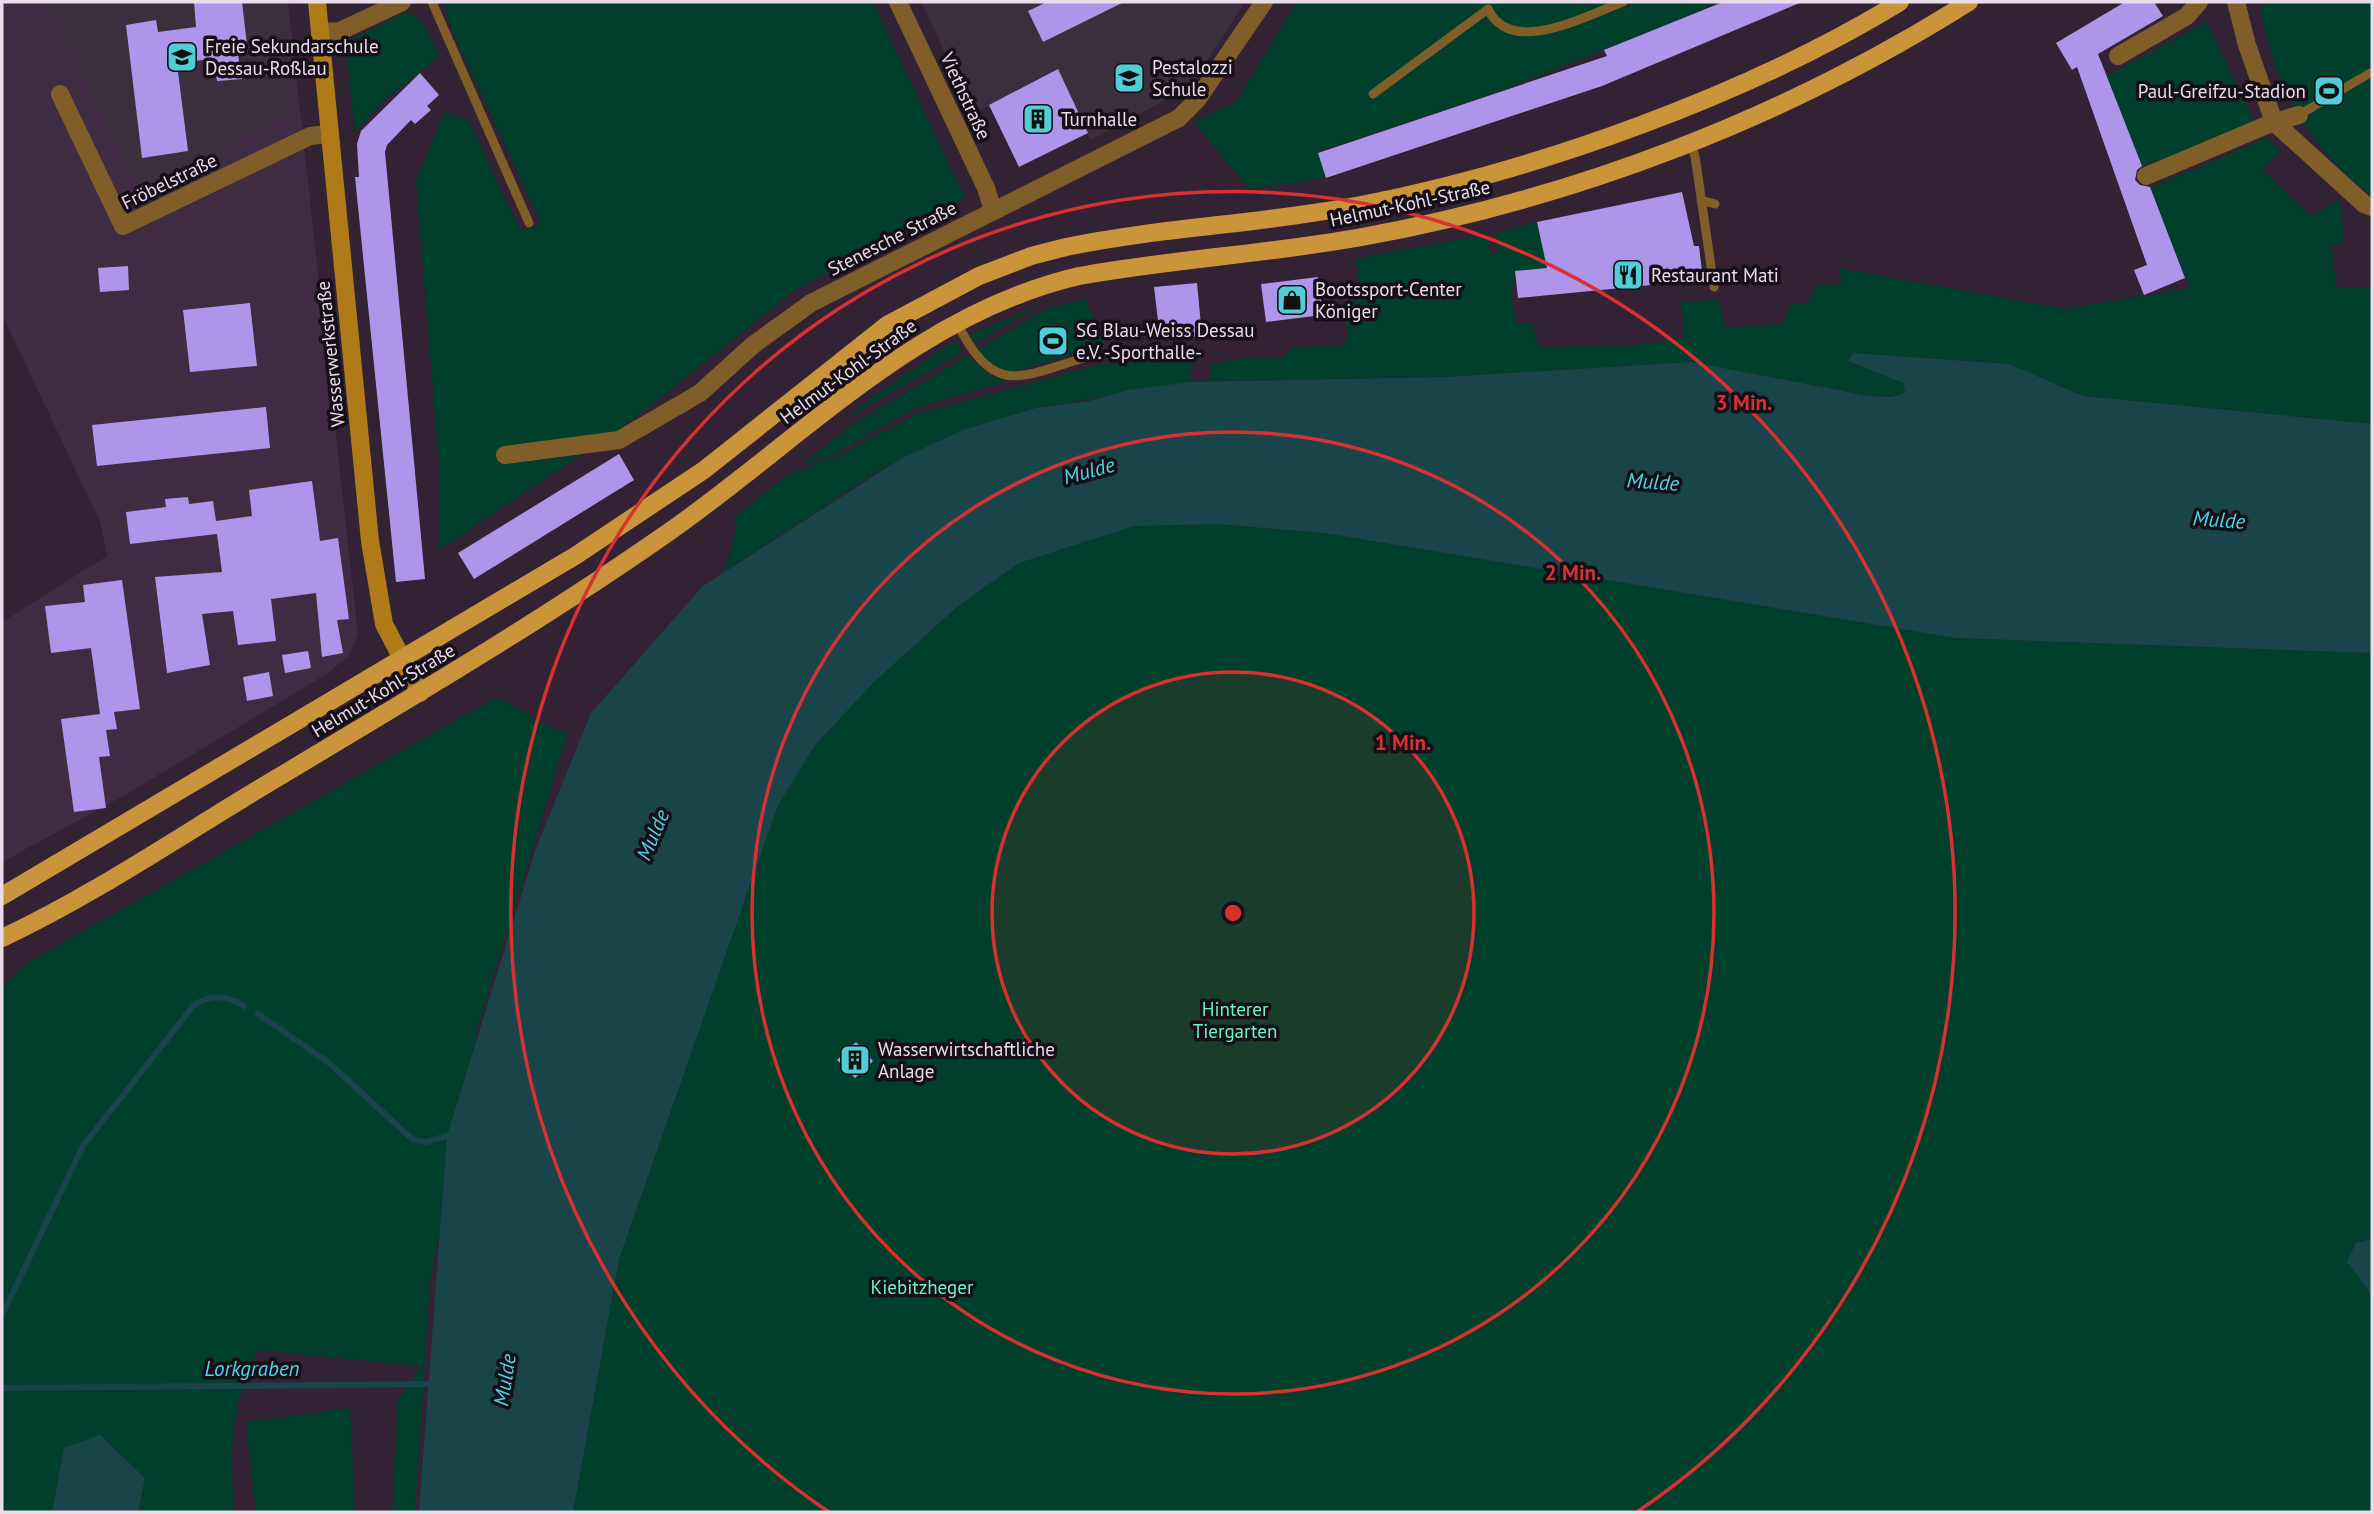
<svg xmlns="http://www.w3.org/2000/svg" width="2374" height="1514" viewBox="0 0 2374 1514" font-family="'PT Sans',sans-serif">
	<style>
		.built { fill: #3f2c42 }
		.education { fill: #3c2f3d }
		.green { fill: #003f2b }
		.water { fill: #19444a }
		.lines { fill: none; stroke-linecap: round; stroke-linejoin: round }
		.stream { stroke: #19444a; stroke-width: 6 }
		.building { fill: #ad96ea }
		.lane { stroke: #7f5e29; stroke-width: 9 }
		.street { stroke: #7f5e29; stroke-width: 18 }
		.secondary { stroke: #af7a18; stroke-width: 18 }
		.primary { stroke: #ca943b; stroke-width: 18 }
		.ring { fill: none; stroke: #d73132; stroke-width: 3.5 }
		.labels { text-anchor: middle; stroke-width: 7; stroke-linejoin: round; paint-order: stroke }
		.poi-label { font-size: 19px; fill: #e8dde9; stroke: #160f17; text-anchor: start }
		.street-label { font-size: 19px; fill: #e8dde9; stroke: #160f17 }
		.park-label { font-size: 19px; fill: #65f9c1; stroke: #160f17 }
		.water-label { font-size: 21px; font-style: italic; fill: #49d6e9; stroke: #160f17 }
		.centre { fill: #d73132; stroke: #160f17; stroke-width: 3.5 }
		.ring-label { font-size: 21px; text-anchor: middle; font-weight: bold; fill: #d73132; stroke: #160f17; stroke-width: 7; stroke-linejoin: round; paint-order: stroke }
	</style>
	<rect width="100%" height="100%" fill="#322234"/>
	<path class="built" d="M2 2H288L358 635 348 657 325 675 125 795 2 862V622L107 556 100 522 2 314Z"/>
	<path class="education" d="M47 2H284L294 113 139 192Z
		M921 2H1245L1190 87 1090 140 1057 70 974 113Z"/>
	<path class="green" d="M443 2H873L965 198 795 290 627 424 439 550V465L416 182 444 112 468 119 521 232 541 223 453 33Z
		M1297 2H1722L1500 91 1318 152 1326 178 1249 189 1194 122 1236 102Z
		M2260 2H2372V196C2310 151 2269 78 2260 2Z
		M404 13H412L425 25 439 57 381 103 355 133 345 43Z
		M2207 22 2255 122 2142 167 2107 76Z
		M2267 138 2281 151 2262 170 2311 216 2340 199 2344 242 2332 246 2336 287 2372 288V424L2083 396 2009 364 1853 353 1849 362 1903 383 1905 392 1892 397 1869 396 1692 362 1446 377 1210 381 1211 366C1230 357 1261 355 1281 359L1293 347 1344 346 1348 335 1343 306 1363 299 1355 259 1488 234 1489 252 1498 254V232L1537 222 1548 268 1515 271 1511 297 1517 324H1533L1536 340 1542 347 1626 346 1685 338 1681 302 1719 299 1725 328 1783 323 1791 304 1810 302 1815 285 1842 284 1838 268 2065 309 2190 288 2150 188Z
		M1086 299 1104 344 1011 373 995 367 977 350 1046 309Z
		M1042 304 975 343 971 334Z
		M953 342 958 343 961 350 959 353 845 420 881 391Z
		M967 356 992 377 1007 381 913 409 831 456 802 465 849 427Z
		M1191 358 1190 382 1036 408 963 430 902 458 861 482 726 571C728 545 739 546 734 517L788 475 840 455 915 415 1098 365Z
		M1217 524 1324 533 1956 638 2372 653V1512H573L619 1259 778 805 816 744 874 682 958 606 1019 563 1134 526Z
		M497 697 552 728 568 732 478 1026 430 1283 415 1512H392L398 1401 421 1366 258 1350C232 1397 228 1460 235 1512H138L145 1478 64 1449 52 1512H2V988L24 965Z
		M350 1408 355 1512H256L246 1422Z"/>
	<path class="water" d="M1853 353 2009 364 2083 396 2372 424V653L1956 638 1324 533 1217 524 1134 526 1019 563 958 606 874 682 816 744 778 805 619 1259 573 1512H419L447 1136 536 848 591 713 703 586 902 458 963 430 1036 408 1089 401 1128 390 1190 382 1446 377 1692 362 1869 396 1892 397 1905 392 1903 383 1848 361Z
		M2372 1239V1295L2347 1262 2356 1243Z
		M100 1435 145 1478 138 1512H52L64 1448Z"/>
	<g class="lines">
		<path class="stream" d="M258 1014 328 1062 412 1139 426 1142 447 1136
			M2 1315 83 1146 194 1005C211 994 226 995 244 1006
			M2 1388 437 1384"/>
	</g>
	<path class="building" d="M194 2H242L248 53 238 55 242 79 217 81 214 58 177 64 188 151 142 158 126 25 156 20 158 32 196 27Z
		M1047 2H1124L1043 42 1028 11Z
		M1723 2H1802L1602 86 1326 178 1318 153 1607 56 1604 50Z
		M2125 2H2154L2163 16 2098 54 2142 166 2137 170 2135 180 2140 185 2150 187 2185 278 2144 295 2134 270 2147 265 2077 67 2072 70 2056 43Z
		M1058 69 1088 133 1019 167 989 105Z
		M420 73 439 95 427 106 431 110 415 124 411 120 387 145 385 152 425 579 396 582 355 177H359L357 144 361 131Z
		M1682 192 1694 246H1699L1703 280 1518 298 1515 271 1547 268 1537 222Z
		M128 266 129 290 100 292 98 268Z
		M1318 277 1323 315 1266 322 1261 284Z
		M1197 283 1202 336 1180 338 1179 327 1159 329 1154 287Z
		M250 303 257 366 190 372 183 310Z
		M266 407 270 448 97 466 92 425Z
		M619 454 634 480 474 579 458 553Z
		M312 481 320 541 338 538 349 619 337 620 343 653 322 657 316 593 271 599 276 641 238 645 233 611 202 614 210 665 167 673 155 577 222 572 217 534 130 544 126 512 166 507 165 499 188 497 189 504 213 501 216 521 252 516 249 490Z
		M122 580 140 709 114 712 117 729 106 730 110 756 99 757 106 808 74 812 61 719 100 714 91 648 51 653 45 606 85 602 83 585Z
		M308 651 311 668 285 673 282 655Z
		M269 672 273 696 247 701 243 677Z
		M856 1042 873 1061 855 1078 837 1060Z"/>
	<g class="lines">
		<path class="lane" d="M432 2 529 223
			M1373 94 1488 9C1511 58 1587 15 1623 2
			M2299 115 2370 73
			M1690 143 1695 156 1714 287
			M1701 200 1715 204
			M957 323C995 398 1019 377 1087 357"/>
		<path class="street" d="M898 2 986 188 993 210
			M2236 2 2247 45 2274 122 2364 204 2372 207
			M320 32 340 31 402 2
			M2118 56 2187 16 2199 2
			M60 94 123 226 310 136 328 134
			M2146 176 2274 122 2299 115
			M505 455 619 440 700 393 753 345 811 303 1179 118 1197 100 1264 2"/>
		<path class="secondary" d="M317 2 370 541 384 624 420 693"/>
		<path class="primary" d="M2 896 575 556 704 470 887 325 979 276 1031 256 1066 247C1163 227 1263 224 1361 205 1536 171 1748 95 1900 2
			M2 938C94 895 180 836 267 784 402 703 537 624 666 534 800 441 915 314 1079 276 1173 259 1268 254 1362 237 1576 198 1785 118 1969 2"/>
	</g>
	<circle cx="1233" cy="913" r="241" fill="#d73132" fill-opacity=".12"/>
	<g class="ring">
		<circle cx="1233" cy="913" r="241"/>
		<circle cx="1233" cy="913" r="481"/>
		<path d="M829 1512A722 722 0 1 1 1637 1512"/>
	</g>
	<defs>
		<g id="school-square" transform="scale(1.575)"><rect x="-9" y="-9" width="18" height="18" rx="4" fill="#52ccd6" stroke="#160f17"/><path d="M0-5L7-2L0 1L-7-2ZM-4 1L0 2.5L4 1V4Q0 6-4 4Z" fill="#111"/></g>
		<g id="stadium-square" transform="scale(1.575)"><rect x="-9" y="-9" width="18" height="18" rx="4" fill="#52ccd6" stroke="#160f17"/><path d="M0-5a6.5 5 0 1 0 0 10a6.5 5 0 1 0 0-10ZM-3.5-1.8h7v3.6h-7Z" fill="#111"/></g>
		<g id="building-square" transform="scale(1.575)"><rect x="-9" y="-9" width="18" height="18" rx="4" fill="#52ccd6" stroke="#160f17"/><path d="M-4-6H4V6H1V3H-1V6H-4ZM-2.5-4.3h1.7v1.8h-1.7ZM.8-4.3h1.7v1.8H.8ZM-2.5-1h1.7V.8h-1.7ZM.8-1h1.7V.8H.8Z" fill="#111"/></g>
		<g id="restaurant-square" transform="scale(1.575)"><rect x="-9" y="-9" width="18" height="18" rx="4" fill="#52ccd6" stroke="#160f17"/><path d="M-5-6h1v4h1v-4h1v4h1v-4h1v5L-1.5 .5V6h-2V.5L-5-1ZM5-6V6H3V1.5H1.5Q1.5-4 5-6Z" fill="#111"/></g>
		<g id="shop-square" transform="scale(1.575)"><rect x="-9" y="-9" width="18" height="18" rx="4" fill="#52ccd6" stroke="#160f17"/><path d="M-5-2.5h2.3a2.7 3.5 0 0 1 5.4 0H5L5.5 6h-11ZM-1.5-2.5h3a1.5 2.3 0 0 0-3 0Z" fill="#111"/></g>
	</defs>
	<g fill-rule="evenodd">
		<use href="#school-square" x="182" y="57"/>
		<use href="#school-square" x="1129" y="78"/>
		<use href="#stadium-square" x="2329" y="91"/>
		<use href="#building-square" x="1038" y="119"/>
		<use href="#restaurant-square" x="1628" y="275"/>
		<use href="#shop-square" x="1292" y="300"/>
		<use href="#stadium-square" x="1053" y="341"/>
		<use href="#building-square" x="855" y="1060"/>
	</g>
	<g class="labels">
		<g class="poi-label">
			<text x="205" y="53">Freie Sekundarschule<tspan x="205" dy="22">Dessau-Roßlau</tspan></text>
			<text x="1152" y="74">Pestalozzi<tspan x="1152" dy="22">Schule</tspan></text>
			<text x="2306" y="98" text-anchor="end">Paul-Greifzu-Stadion</text>
			<text x="1061" y="126">Turnhalle</text>
			<text x="1651" y="282">Restaurant Mati</text>
			<text x="1315" y="296">Bootssport-Center<tspan x="1315" dy="22">Königer</tspan></text>
			<text x="1076" y="337">SG Blau-Weiss Dessau<tspan x="1076" dy="22">e.V. -Sporthalle-</tspan></text>
			<text x="878" y="1056">Wasserwirtschaftliche<tspan x="878" dy="22">Anlage</tspan></text>
		</g>
		<g class="street-label">
			<text transform="translate(966 96) rotate(65)" y="7">Viethstraße</text>
			<text transform="translate(169 181) rotate(-26)" y="7">Fröbelstraße</text>
			<text transform="translate(1410 203) rotate(-12)" y="7">Helmut-Kohl-Straße</text>
			<text transform="translate(892 238) rotate(-27)" y="7">Stenesche Straße</text>
			<text transform="translate(330 354) rotate(-96)" y="7">Wasserwerkstraße</text>
			<text transform="translate(848 371) rotate(-36)" y="7">Helmut-Kohl-Straße</text>
			<text transform="translate(383 690) rotate(-31)" y="7">Helmut-Kohl-Straße</text>
		</g>
		<g class="park-label">
			<text x="1235" y="1016">Hinterer<tspan x="1235" dy="22">Tiergarten</tspan></text>
			<text x="922" y="1294">Kiebitzheger</text>
		</g>
		<g class="water-label">
			<text transform="translate(1089 471) rotate(-15)" y="7">Mulde</text>
			<text transform="translate(1653 482) rotate(4)" y="7">Mulde</text>
			<text transform="translate(2219 520) rotate(4)" y="7">Mulde</text>
			<text transform="translate(653 835) rotate(-67)" y="7">Mulde</text>
			<text x="252" y="1376">Lorkgraben</text>
			<text transform="translate(505 1380) rotate(-81)" y="7">Mulde</text>
		</g>
	</g>
	<circle cx="1233" cy="913" r="10" class="centre"/>
	<g class="ring-label">
		<text x="1744" y="410">3 Min.</text>
		<text x="1573" y="580">2 Min.</text>
		<text x="1403" y="750">1 Min.</text>
	</g>
	<rect width="2374" height="1514" fill="none" stroke="#e8dde9" stroke-width="7"/>
</svg>
